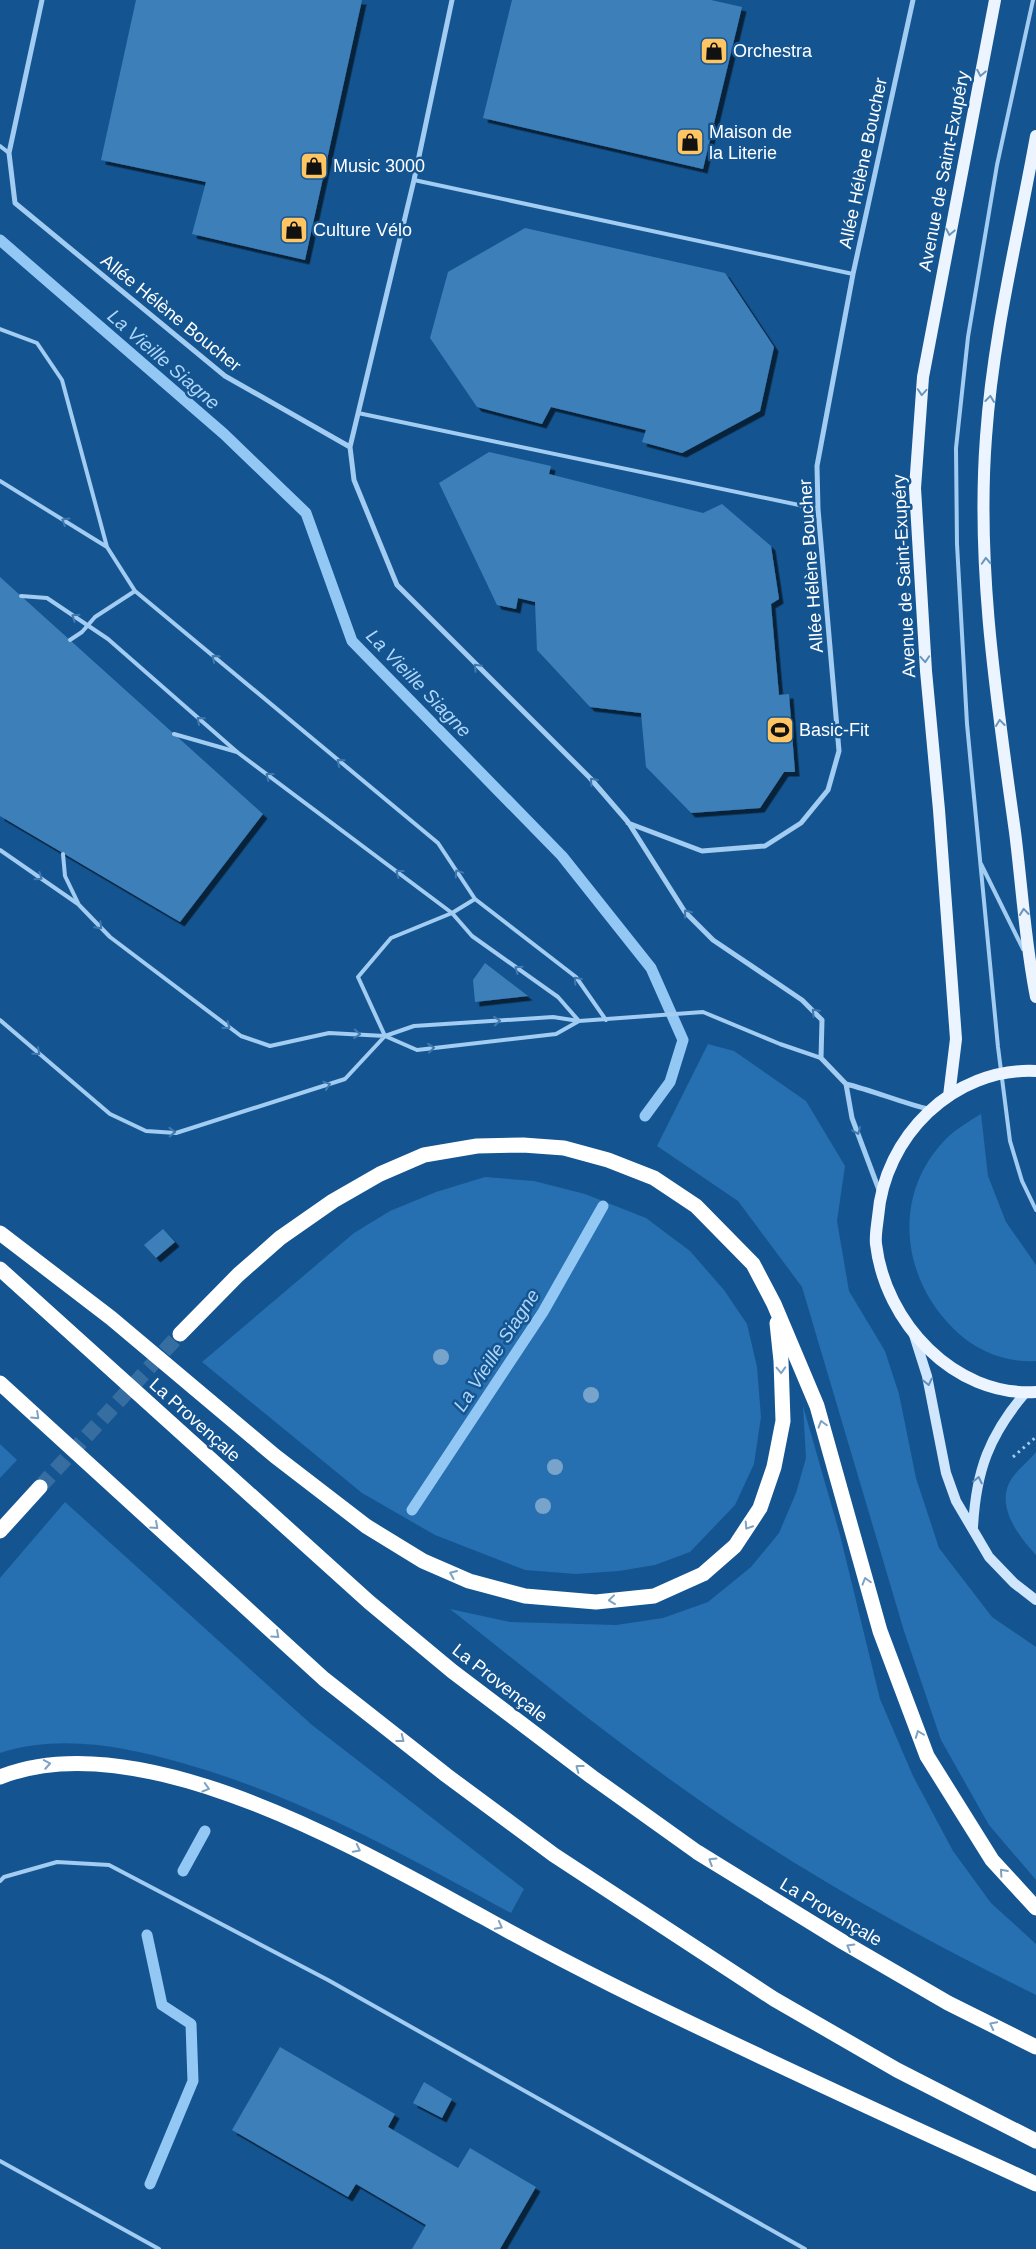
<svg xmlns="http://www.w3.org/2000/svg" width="1036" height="2249" viewBox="0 0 1036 2249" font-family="Helvetica,sans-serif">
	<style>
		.green { fill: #266fb0 }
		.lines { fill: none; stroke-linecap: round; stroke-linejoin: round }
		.stream { stroke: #94c8f4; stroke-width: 11 }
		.building { fill: #3d7fb9; filter: url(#shadow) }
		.motorway-tunnel { stroke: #376ea2; stroke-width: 15; stroke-dasharray: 15 8; stroke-linecap: butt }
		.path { stroke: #a2ccf1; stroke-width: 3; stroke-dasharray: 2.5 4; stroke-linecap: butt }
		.service { stroke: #a2ccf1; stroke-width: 4 }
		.minor { stroke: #a2ccf1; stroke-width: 5 }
		.secondary { stroke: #d0e6fc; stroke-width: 10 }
		.primary { stroke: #ecf5ff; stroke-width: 12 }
		.motorway { stroke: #fff; stroke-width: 15 }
		.service-bridge { stroke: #a2ccf1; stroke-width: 4 }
		.tree { fill: #78a4cc }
		.oneway { stroke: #6a95bd }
		.oneway2 { stroke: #3f79ae }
		.oneway3 { stroke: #7ea2c2 }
		.oneway4 { stroke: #5f8fbc }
		.labels { text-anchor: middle; stroke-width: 5; stroke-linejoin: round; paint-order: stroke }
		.poi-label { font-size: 18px; fill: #fff; stroke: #145591; text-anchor: start }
		.street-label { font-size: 18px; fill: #fff; stroke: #145591 }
		.water-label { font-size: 19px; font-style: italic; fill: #aed6f8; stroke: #145591 }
	</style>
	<defs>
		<filter id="shadow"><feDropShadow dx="4.5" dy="4.5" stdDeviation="0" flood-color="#0009"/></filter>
	</defs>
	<rect width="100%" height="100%" fill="#145591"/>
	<path class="green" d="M708 1044 734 1051 806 1101 845 1166 837 1221 849 1291 885 1351 899 1394 916 1478 939 1548 992 1617 1036 1647V1880L989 1825 941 1740 904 1631 802 1287 738 1201 657 1146Z
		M981 1114 988 1176 1006 1222 1036 1265V1361C1004 1363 972 1349 951 1326 901 1275 893 1195 944 1141 954 1130 968 1122 981 1114Z
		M485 1177 534 1181 585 1194 646 1218 690 1251 724 1290 747 1324 757 1367 761 1417 754 1464 735 1505 690 1552 655 1565 619 1571 576 1574 525 1570 435 1535 362 1493 202 1362 354 1233 390 1211 436 1192Z
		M803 1406 840 1535 880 1699 913 1776 953 1851 991 1903 1036 1944V1995C920 1938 806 1875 699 1800 613 1740 532 1674 450 1609L510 1622 616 1625 663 1618 708 1602 751 1567 779 1533 796 1493 806 1458Z
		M0 1444 17 1460 0 1478Z
		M1036 1452V1555C1018 1536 994 1504 1012 1478 1018 1469 1029 1461 1036 1452Z
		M65 1502 312 1725 524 1889 511 1913C404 1855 300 1796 182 1763 122 1746 60 1734 0 1753V1578Z"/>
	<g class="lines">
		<path class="stream" d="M0 240 224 434 306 513 352 641 562 856 651 968 683 1040 670 1082 645 1116
			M412 1510 543 1312 603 1206
			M183 1871 205 1831
			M147 1935 162 2005 191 2024 193 2081 150 2184"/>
	</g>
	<path class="building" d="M136 0H362L305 260 192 234 206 182 101 160Z
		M512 0H711L742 7 703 169 483 118Z
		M525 228 725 273 774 347 760 411 682 453 642 442 646 430 551 407 542 424 477 407 430 338 448 272Z
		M489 452 551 466 549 474 703 513 722 504 771 546 779 599 771 604 779 695 789 694 795 772H784L760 808 691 813 646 767 641 713 590 707 537 650 535 602 518 598 516 609 497 605 439 483Z
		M0 577 263 814 180 922 0 816Z
		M485 963 528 996 475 1002 473 980Z
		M163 1229 175 1242 156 1258 144 1245Z
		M280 2047 395 2114 388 2127 458 2168 470 2148 536 2187 500 2249H412L426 2225 356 2184 348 2197 232 2130Z
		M424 2082 452 2099 442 2118 413 2103Z"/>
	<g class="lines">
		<path class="motorway-tunnel" d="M40 1487 180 1334"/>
		<path class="path" d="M1013 1457 1036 1437"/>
		<path class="service" d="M1033 0 997 165 968 337 956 448 957 544 967 724 998 1047 1010 1141 1022 1181 1036 1210
			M0 146 9 153
			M414 180 853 274
			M0 329 37 343 62 380 107 547 135 591 438 843 475 899 576 977 606 1020
			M358 413 818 509
			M0 481 107 547
			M70 640 82 632 95 617 135 591
			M174 734 237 752 452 913 472 936 558 997 579 1021
			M0 850 78 904
			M63 854 65 876 79 905 110 937 241 1036 270 1046 329 1033 385 1036 417 1050 556 1034 579 1021
			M981 864 1023 949
			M0 1020 110 1114 146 1131 176 1133 345 1079 385 1036 414 1026 553 1017 579 1021 703 1012 780 1044 821 1058
			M385 1036 358 977 391 938 452 913 475 899
			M0 1881 4 1877 57 1862 109 1865 328 1980 805 2249
			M0 2161 159 2249"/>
		<path class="minor" d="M42 0 9 153 15 203 225 376 350 447
			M452 0 414 180 350 447 354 480 397 585 590 778 628 822 685 912 713 940 802 1000 822 1020 821 1058 846 1084
			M628 823 702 851 765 846 801 823 828 790 839 751 818 509 817 466 853 274 913 0
			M846 1084 852 1118 879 1190
			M846 1084C874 1091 900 1102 928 1109"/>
		<path class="secondary" d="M914 1335 927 1376 946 1473 956 1501 989 1557 1014 1583 1036 1600
			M973 1527C976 1471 989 1435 1026 1392"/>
		<path class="primary" d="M1036 136C1018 236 993 335 986 437 976 569 997 702 1015 832 1022 887 1025 943 1036 997
			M1036 1071C953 1067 884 1137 878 1217 877 1226 875 1236 876 1244 885 1322 954 1397 1036 1392
			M949 1096 956 1039 939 810 926 671 915 488 923 377 995 0"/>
		<path class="motorway" d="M0 1233 111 1318 275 1456 366 1526 423 1561 469 1581 525 1596 596 1602 654 1596 703 1574 735 1546 760 1508 774 1467 783 1421 781 1361 777 1323
			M0 1269 369 1602 452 1671 592 1777 697 1852 843 1942 948 2003 1036 2047
			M180 1334 238 1275 280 1238 333 1201 380 1174 424 1155 477 1146 523 1145 564 1148 608 1160 654 1178 696 1206 753 1264 774 1304 817 1406 880 1631 927 1756 992 1860 1036 1908
			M0 1383 324 1679 446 1775 554 1855 774 1999 897 2070 1036 2141
			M0 1531 40 1487
			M0 1777C140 1721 361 1851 483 1917 526 1941 570 1964 614 1986 753 2055 895 2119 1036 2184"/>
		<path class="service-bridge" d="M21 596 47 598 108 639 237 752"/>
	</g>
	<g class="tree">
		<circle cx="441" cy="1357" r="8"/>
		<circle cx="591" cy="1395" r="8"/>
		<circle cx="555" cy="1467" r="8"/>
		<circle cx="543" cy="1506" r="8"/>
	</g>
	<defs><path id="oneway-chevron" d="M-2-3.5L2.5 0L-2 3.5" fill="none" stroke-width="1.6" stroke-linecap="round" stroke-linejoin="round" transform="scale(1.25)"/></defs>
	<g class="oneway">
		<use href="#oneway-chevron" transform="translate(981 73) rotate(101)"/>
		<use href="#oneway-chevron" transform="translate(950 232) rotate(101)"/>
		<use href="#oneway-chevron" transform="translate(922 392) rotate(94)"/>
		<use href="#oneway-chevron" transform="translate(990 399) rotate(-83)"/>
		<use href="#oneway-chevron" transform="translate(986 561) rotate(-93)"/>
		<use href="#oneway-chevron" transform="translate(925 659) rotate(86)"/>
		<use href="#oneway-chevron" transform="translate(1000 723) rotate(-97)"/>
		<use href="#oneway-chevron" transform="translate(1024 912) rotate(-96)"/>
	</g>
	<g class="oneway2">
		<use href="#oneway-chevron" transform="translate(65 521) rotate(-149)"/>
		<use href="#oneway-chevron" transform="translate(75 617) rotate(-146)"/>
		<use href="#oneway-chevron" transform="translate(215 658) rotate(-140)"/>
		<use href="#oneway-chevron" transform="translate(477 667) rotate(-134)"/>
		<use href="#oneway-chevron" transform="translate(200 720) rotate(-139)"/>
		<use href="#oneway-chevron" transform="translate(340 762) rotate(-140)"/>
		<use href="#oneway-chevron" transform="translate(269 776) rotate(-143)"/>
		<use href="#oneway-chevron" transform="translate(593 781) rotate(-132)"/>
		<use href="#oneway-chevron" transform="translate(399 873) rotate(-143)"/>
		<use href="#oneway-chevron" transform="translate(458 873) rotate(-124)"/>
		<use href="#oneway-chevron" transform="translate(39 877) rotate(35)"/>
		<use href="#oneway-chevron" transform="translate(687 913) rotate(-129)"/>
		<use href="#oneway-chevron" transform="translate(99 926) rotate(46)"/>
		<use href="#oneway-chevron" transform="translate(518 969) rotate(-145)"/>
		<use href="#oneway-chevron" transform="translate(577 980) rotate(-131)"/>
		<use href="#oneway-chevron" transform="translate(815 1012) rotate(-135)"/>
		<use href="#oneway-chevron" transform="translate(497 1021) rotate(-4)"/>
		<use href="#oneway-chevron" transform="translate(227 1026) rotate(37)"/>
		<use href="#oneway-chevron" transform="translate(357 1034) rotate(4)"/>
		<use href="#oneway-chevron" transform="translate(431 1048) rotate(-6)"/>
		<use href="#oneway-chevron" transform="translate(37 1052) rotate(41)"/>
		<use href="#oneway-chevron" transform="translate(327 1085) rotate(-18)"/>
		<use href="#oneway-chevron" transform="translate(857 1131) rotate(68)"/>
		<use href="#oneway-chevron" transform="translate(172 1132) rotate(-2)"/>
	</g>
	<g class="oneway3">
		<use href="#oneway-chevron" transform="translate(781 1370) rotate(88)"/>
		<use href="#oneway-chevron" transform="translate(36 1416) rotate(43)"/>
		<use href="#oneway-chevron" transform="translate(822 1424) rotate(-106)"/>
		<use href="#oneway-chevron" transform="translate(155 1526) rotate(42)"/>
		<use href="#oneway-chevron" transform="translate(748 1526) rotate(123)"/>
		<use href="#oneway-chevron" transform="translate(453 1574) rotate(-157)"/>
		<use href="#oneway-chevron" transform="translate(866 1581) rotate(-106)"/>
		<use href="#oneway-chevron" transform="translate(612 1600) rotate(174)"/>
		<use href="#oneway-chevron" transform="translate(276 1635) rotate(42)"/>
		<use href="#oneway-chevron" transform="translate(919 1734) rotate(-111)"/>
		<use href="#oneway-chevron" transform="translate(401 1739) rotate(38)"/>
		<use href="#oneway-chevron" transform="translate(47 1764) rotate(-10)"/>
		<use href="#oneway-chevron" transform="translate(579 1768) rotate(-143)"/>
		<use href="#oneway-chevron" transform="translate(206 1788) rotate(16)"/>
		<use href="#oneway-chevron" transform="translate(357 1849) rotate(27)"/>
		<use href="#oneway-chevron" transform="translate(712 1861) rotate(-148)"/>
		<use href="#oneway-chevron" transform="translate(1003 1872) rotate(-132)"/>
		<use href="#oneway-chevron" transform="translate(499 1926) rotate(28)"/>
		<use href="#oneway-chevron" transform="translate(850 1947) rotate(-150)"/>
		<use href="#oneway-chevron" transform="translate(993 2025) rotate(-153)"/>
	</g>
	<g class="oneway4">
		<use href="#oneway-chevron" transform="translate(928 1382) rotate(77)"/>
		<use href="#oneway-chevron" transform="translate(978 1480) rotate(-78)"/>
	</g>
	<defs>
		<g id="shop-square" transform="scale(1.4375)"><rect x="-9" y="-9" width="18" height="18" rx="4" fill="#ffc562" stroke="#145591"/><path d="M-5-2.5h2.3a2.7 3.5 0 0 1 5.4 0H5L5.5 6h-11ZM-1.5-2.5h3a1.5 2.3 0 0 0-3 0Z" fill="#111"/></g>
		<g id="stadium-square" transform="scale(1.4375)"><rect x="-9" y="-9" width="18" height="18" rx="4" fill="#ffc562" stroke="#145591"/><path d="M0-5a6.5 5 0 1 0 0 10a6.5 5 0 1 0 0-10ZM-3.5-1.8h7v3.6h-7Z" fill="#111"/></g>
	</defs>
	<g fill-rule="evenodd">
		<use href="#shop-square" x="714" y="51"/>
		<use href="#shop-square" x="690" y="142"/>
		<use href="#shop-square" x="314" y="166"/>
		<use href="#shop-square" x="294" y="230"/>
		<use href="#stadium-square" x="780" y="730"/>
	</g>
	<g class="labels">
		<g class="poi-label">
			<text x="733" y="57">Orchestra</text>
			<text x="709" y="138">Maison de<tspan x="709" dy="21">la Literie</tspan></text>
			<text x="333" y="172">Music 3000</text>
			<text x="313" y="236">Culture Vélo</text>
			<text x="799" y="736">Basic-Fit</text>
		</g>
		<g class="street-label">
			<text transform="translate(863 163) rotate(-78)" y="6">Allée Hélène Boucher</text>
			<text transform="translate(944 171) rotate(-79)" y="6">Avenue de Saint-Exupéry</text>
			<text transform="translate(171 313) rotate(39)" y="6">Allée Hélène Boucher</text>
			<text transform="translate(811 566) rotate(-94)" y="6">Allée Hélène Boucher</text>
			<text transform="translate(904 576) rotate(-93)" y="6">Avenue de Saint-Exupéry</text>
			<text transform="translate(195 1420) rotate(42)" y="6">La Provençale</text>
			<text transform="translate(500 1683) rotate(38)" y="6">La Provençale</text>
			<text transform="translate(831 1912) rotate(31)" y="6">La Provençale</text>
		</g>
		<g class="water-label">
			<text transform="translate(164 359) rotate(41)" y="7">La Vieille Siagne</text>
			<text transform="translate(419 683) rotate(46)" y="7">La Vieille Siagne</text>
			<text transform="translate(496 1350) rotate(-57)" y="7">La Vieille Siagne</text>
		</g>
	</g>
</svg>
